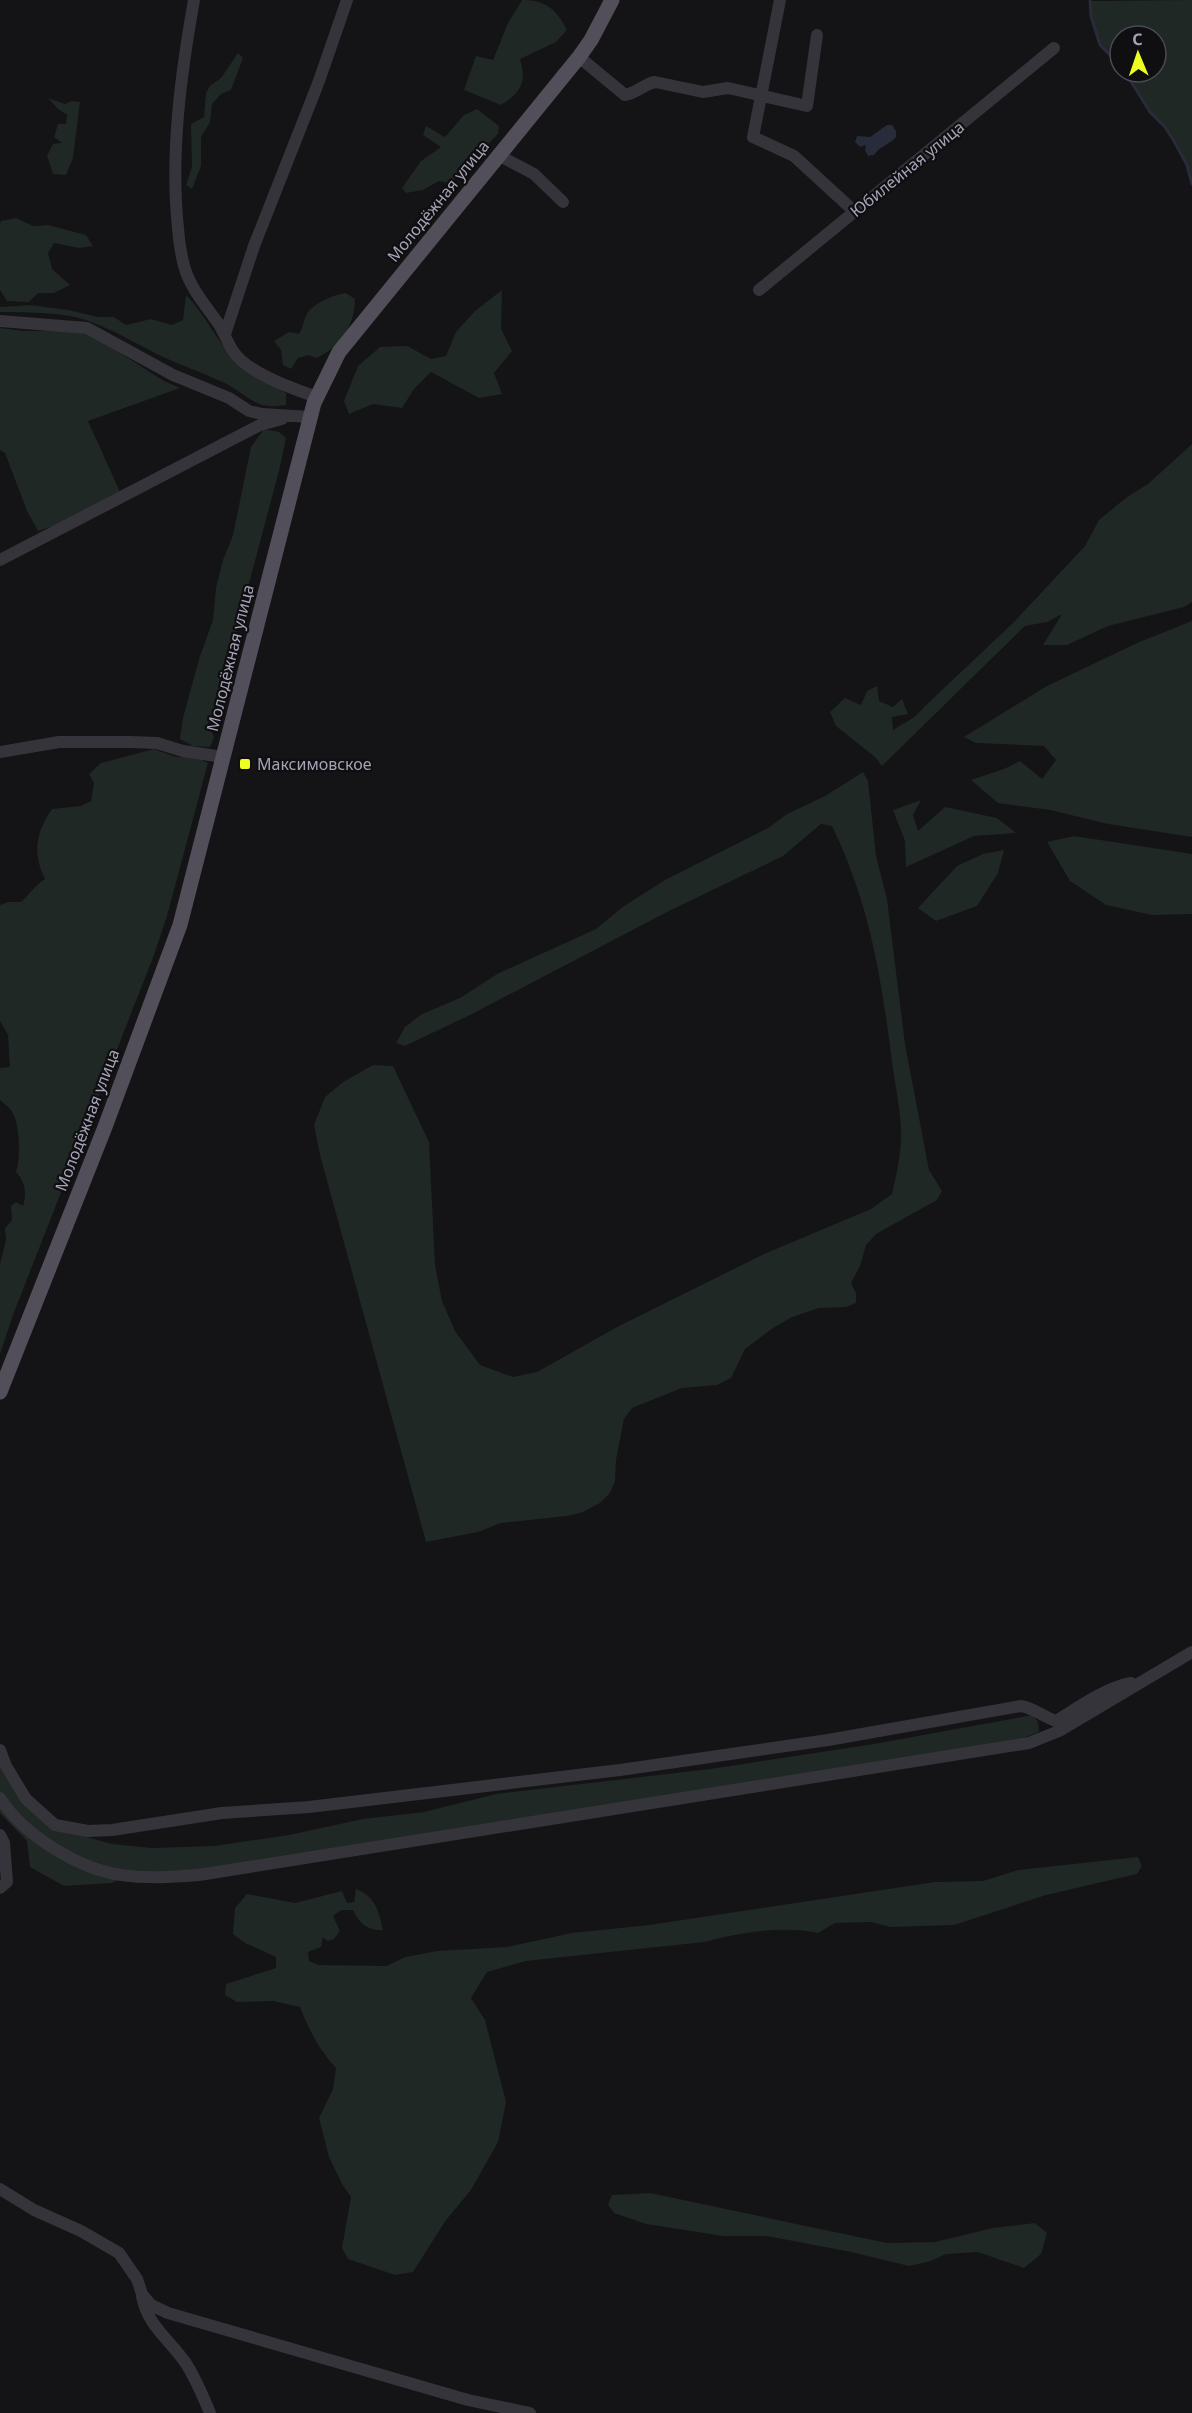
<svg xmlns="http://www.w3.org/2000/svg" width="1192" height="2413" viewBox="0 0 1192 2413" font-family="'Noto Sans',sans-serif">
	<style>
		.green { fill: #1f2824 }
		.water { fill: #282b3a }
		.lines { fill: none; stroke-linecap: round; stroke-linejoin: round }
		.stream { stroke: #282b3a; stroke-width: 3 }
		.minor { stroke: #35343a; stroke-width: 12 }
		.major { stroke: #524f5a; stroke-width: 15 }
		.poi-dot { fill: #edff21; stroke: #0f0e10; stroke-width: 2 }
		.labels { text-anchor: middle; stroke-width: 4.5; stroke-linejoin: round; paint-order: stroke }
		.street-label { font-size: 16px; fill: #a6a3b7; stroke: #0f0e10 }
		.poi-label { font-size: 16px; fill: #a6a3b7; stroke: #0f0e10; text-anchor: start }
	</style>
	<rect width="100%" height="100%" fill="#141315"/>
	<path class="green" d="M522 0C546 0 556 9 567 30L556 42 520 59C527 82 521 93 501 105L464 90 476 56 493 60 508 23Z
		M1192 0V184L1187 165 1174 141 1165 127 1150 112 1125 72H1156V36H1120V65L1100 45 1091 16 1090 1Z
		M238 53 243 58 231 90 221 94 212 104 210 122 201 137V166L192 189 186 185 192 167 191 124 204 117 206 93 210 86 221 78Z
		M48 98 65 104 72 101 80 102 73 158 66 175 53 174 47 156 53 144 62 143 54 137 58 124H66L67 115 58 109Z
		M477 109 499 126 498 134 477 155 468 172 448 183 439 181 423 190 406 193 402 188 421 161 441 147 423 135 426 126 445 137 464 115Z
		M16 218 33 226 48 225 86 235 93 246 79 248 54 243 48 253 52 269 70 285 54 293H38L29 302 7 301 0 290V224L1 221Z
		M502 290 501 329 512 351 494 373 502 394 479 398 431 372 414 389 402 408 373 404 349 414 344 401 358 366 380 347 407 346 431 359 446 356 456 332 475 311Z
		M346 293 355 299C355 325 340 347 317 358L308 355 298 358 291 369 283 365 281 350 274 341 289 332 299 334C303 328 303 322 306 316 312 303 333 295 346 293Z
		M186 295C204 313 214 336 231 356 244 372 268 383 286 393V405C252 411 247 392 220 381 201 372 180 365 161 356 138 345 116 331 91 322 63 311 30 313 0 312V307L31 305 68 310 98 317H114L126 325 151 319 172 325 183 320Z
		M0 328 24 331H78L95 337 164 381 180 388 88 421 121 494 60 524 38 531 27 511 5 453 0 450Z
		M264 429 279 432 286 438 280 467 226 670 222 706 208 723 214 737 210 747 193 746 180 739 183 718 199 659 213 620 216 588 223 560 233 535 251 447Z
		M1192 444V602L1184 607 1108 626 1067 645H1043L1062 614 1047 622 1025 626 882 766 875 757 836 726 830 712 845 698 861 705 867 691 877 686 879 701 893 707 902 699 908 714 892 717 893 730C905 722 915 719 924 707L1014 622 1085 546 1099 520 1127 497 1148 484Z
		M1192 621V837L1108 824 1050 810 998 803 971 780 1004 769 1020 761 1042 779 1056 760 1044 746 976 743 964 737 1047 686 1137 643Z
		M154 749 176 757H196L208 763 167 916 154 955 13 1315 0 1354V1264L6 1240 5 1228 12 1220 11 1206 16 1202 23 1206C27 1193 25 1182 16 1172 21 1158 20 1122 11 1110 8 1106 3 1103 0 1100V1068L10 1067 8 1035 0 1021V905L8 902H21C30 894 35 885 45 879 32 853 36 832 52 809L81 806 91 801 94 783 89 774 101 763Z
		M863 772 868 781 876 856 887 899 905 1044 929 1170 942 1191 937 1200 876 1234 866 1245 860 1266 851 1283 856 1293V1303L846 1307 819 1308 792 1317 773 1328 745 1349 731 1378 717 1385 682 1388 632 1408 624 1419 616 1460 615 1481 610 1493 600 1503 583 1512 567 1516 501 1523 478 1532 426 1542 320 1155 314 1125 325 1097 343 1082 373 1065 393 1066 429 1142 435 1265 442 1301 455 1331 480 1365 513 1377 537 1372 617 1327 764 1254 871 1209 892 1194C896 1177 900 1159 901 1140 902 1112 894 1082 891 1054 880 971 869 903 832 826L821 824 783 856 667 912 472 1014 405 1046 396 1043 405 1027 422 1014 460 998 497 974 596 929 624 906 665 880 768 828 787 814 825 796Z
		M921 800 913 815 918 831 945 807 997 818 1016 833 974 836 906 867 905 841 893 810Z
		M1074 836 1192 854V914L1152 915 1106 905 1070 881 1047 842Z
		M1004 850 998 873 977 906 936 921 918 908 957 866 983 854Z
		M1033 1715 1038 1722 1039 1732 1007 1744 234 1865 163 1874 135 1872 112 1883 64 1886 30 1867 27 1841 0 1813V1757L35 1803 76 1834 112 1844 152 1848 214 1846 289 1835 363 1819 424 1812 496 1794 710 1769 874 1744Z
		M1138 1857 1142 1866 1137 1874 1046 1895 954 1925 890 1927 871 1922 835 1923 818 1933C781 1925 740 1933 704 1942L526 1961 487 1972 471 1998 485 2020 506 2102 498 2142 471 2190 446 2220 413 2272 395 2275 348 2259 342 2248 351 2197 342 2184 329 2157 319 2118 333 2089 336 2068C319 2050 309 2030 300 2007L273 2001 237 2002 225 1995 226 1984 276 1968V1957L245 1943 233 1934 235 1908 247 1894 295 1903 342 1891 347 1903 354 1902 356 1889C375 1896 379 1911 383 1930 369 1932 358 1922 353 1910H341L333 1916 340 1931 334 1939 327 1941 323 1937 321 1947 308 1952 309 1961 319 1965 387 1966 405 1957 437 1951 507 1947 572 1933 649 1925 935 1882 983 1881 1018 1870Z
		M650 2193 887 2243 935 2242 993 2228 1035 2223 1047 2233 1041 2254 1024 2268 978 2252 946 2254 931 2261 909 2266 851 2252 767 2236H723L646 2224 614 2213 608 2205 612 2195Z"/>
	<path class="water" d="M887 125H892L896 131V137C889 145 880 146 874 155L868 156 865 150 866 145 860 147 855 142 857 136 870 137Z"/>
	<g class="lines">
		<path class="stream" d="M1090 0 1091 16 1100 45 1120 65
			M1125 72 1150 112 1165 127 1174 141 1187 165 1192 184"/>
		<path class="minor" d="M194 0C181 73 170 154 178 228 179 241 181 256 185 269 191 289 206 306 218 323 224 332 227 342 233 351 247 373 293 389 317 397
			M780 0 753 137 794 156 855 212
			M579 57 625 95C637 93 644 84 655 82L703 92 728 88 807 106 817 35
			M498 155 534 174 563 202
			M759 290 1054 48
			M0 321 87 328 173 375 229 398 249 411 262 414 310 417
			M225 334 254 246 319 81 347 0
			M0 560 260 425 282 419
			M0 752 59 742H130L157 743 183 751 223 757
			M0 1750 6 1766 26 1799 55 1825 88 1831 112 1830 222 1813 309 1807 620 1770 828 1740 1021 1706C1034 1708 1043 1717 1056 1721 1079 1707 1105 1688 1131 1683
			M0 1798C23 1835 79 1869 121 1875 148 1879 173 1877 199 1875L1029 1743 1059 1731 1192 1652
			M0 1835 4 1843 7 1882 0 1888
			M0 2189 34 2210 81 2231 119 2253 137 2279 142 2294 151 2305 168 2313 468 2400 530 2413
			M142 2296C147 2325 169 2339 185 2362 195 2377 203 2396 210 2413"/>
		<path class="major" d="M0 1392 105 1127 180 925 314 403 339 352 579 57 591 40 612 0"/>
	</g>
	<rect class="poi-dot" x="239" y="758" width="12" height="12" rx="3"/>
	<g class="labels">
		<g class="street-label">
			<text transform="translate(907 169) rotate(-39)" y="6">Юбилейная улица</text>
			<text transform="translate(438 201) rotate(-51)" y="6">Молодёжная улица</text>
			<text transform="translate(230 658) rotate(-76)" y="6">Молодёжная улица</text>
			<text transform="translate(87 1120) rotate(-69)" y="6">Молодёжная улица</text>
		</g>
		<g class="poi-label">
			<text x="257" y="770">Максимовское</text>
		</g>
	</g>
	<g transform="translate(1138 54) rotate(358)"><circle r="28" fill="#0f0e10" stroke="#4b4a53" stroke-width="1.5"/>
	<path d="M0-4.5L10 22L0 15L-10 22Z" fill="#edff21"/>
	<text y="-9" font-size="16" font-weight="bold" text-anchor="middle" fill="#a6a3b7">С</text>
	</g>
</svg>
